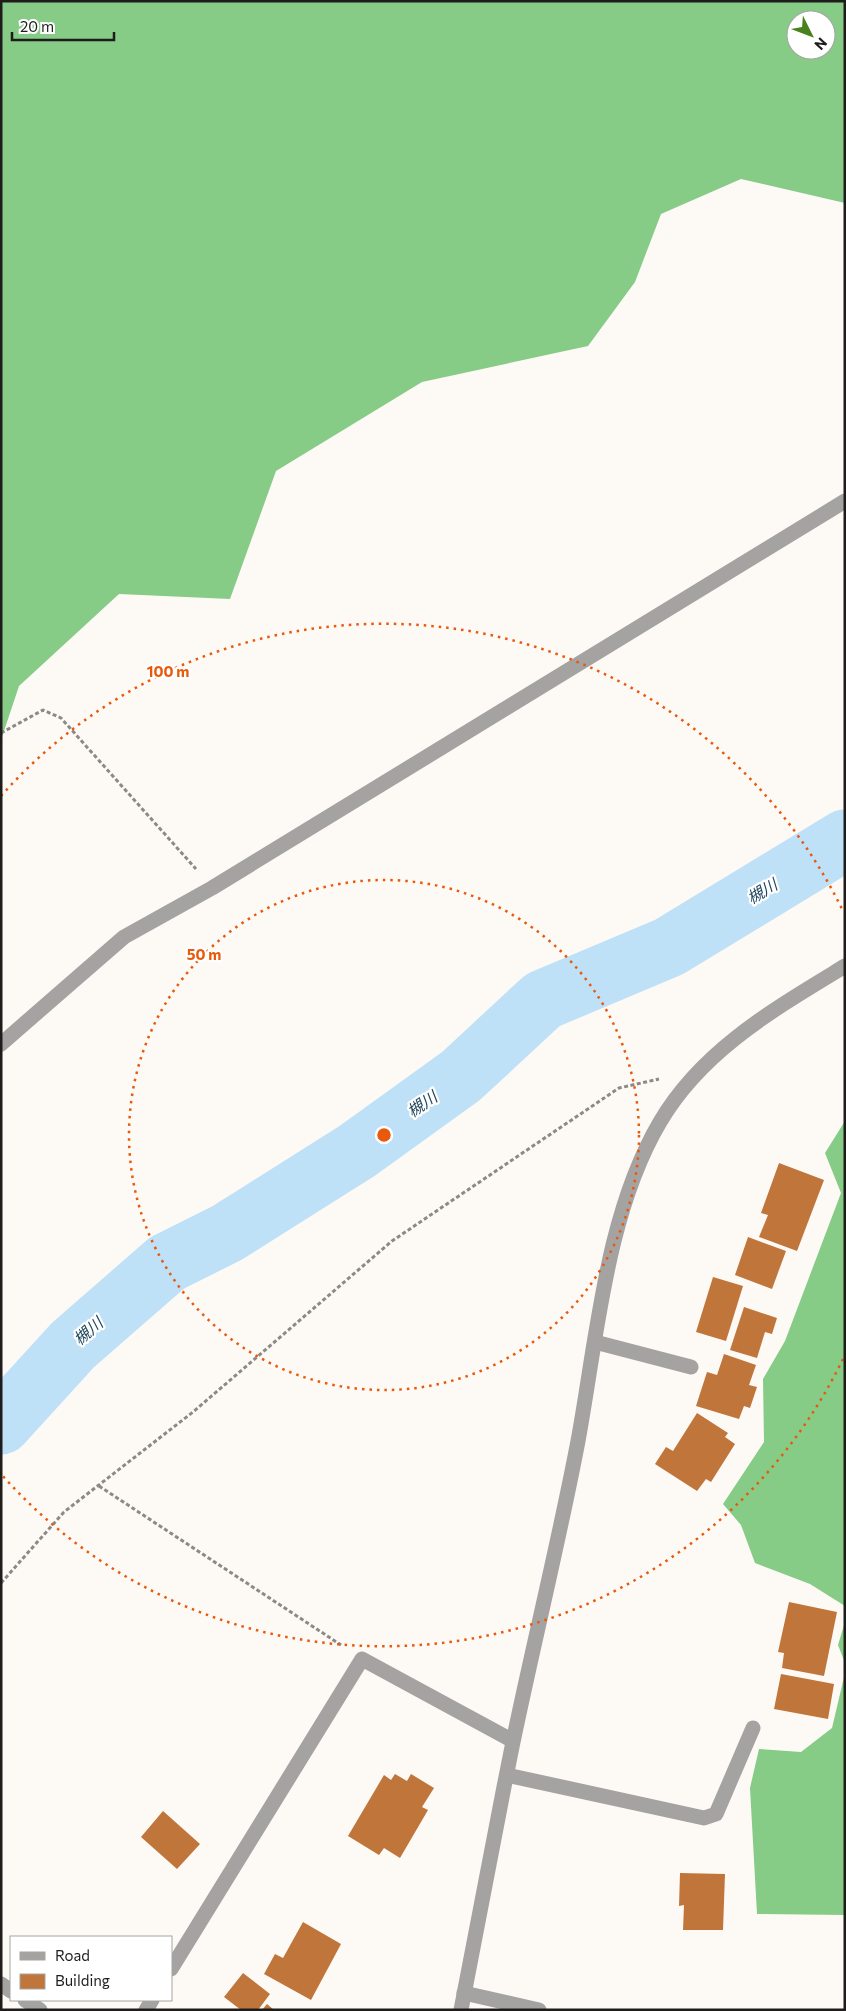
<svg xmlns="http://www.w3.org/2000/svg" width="846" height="2011" viewBox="0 0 846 2011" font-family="Commissioner,'Noto Sans JP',sans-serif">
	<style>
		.forest { fill: #86cb86; fill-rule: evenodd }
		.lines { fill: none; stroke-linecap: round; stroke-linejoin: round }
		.river { stroke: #bfe1f8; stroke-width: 61 }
		.building { fill: #c0753b }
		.path { stroke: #8c8a88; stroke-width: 3; stroke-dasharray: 4 2.5; stroke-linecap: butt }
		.lane { stroke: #a5a3a2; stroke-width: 15 }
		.street { stroke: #a5a3a2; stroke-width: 15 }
		.ring { fill: none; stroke: #e8590c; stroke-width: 2.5; stroke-dasharray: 2.5 5 }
		.labels { text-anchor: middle; stroke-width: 4.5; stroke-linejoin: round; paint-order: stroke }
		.water-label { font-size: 16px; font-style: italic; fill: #1f475e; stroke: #fff }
		.centre { fill: #e8590c; stroke: #fff; stroke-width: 2.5 }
		.ring-label { font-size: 15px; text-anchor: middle; font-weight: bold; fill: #e8590c; stroke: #fff; stroke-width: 4.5; stroke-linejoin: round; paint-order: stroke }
	</style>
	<rect width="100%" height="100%" fill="#fdf9f5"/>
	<path class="forest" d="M1 1H845V203L741 179 661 214 635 282 588 346 422 382 276 471 230 599 119 594 19 686 1 740ZM796 20H826V50H796Z
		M845 1121V1606L810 1584 755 1563 741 1525 723 1504 764 1442 763 1379 785 1341 841 1193 825 1153Z
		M845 1622V1663L838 1645Z
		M845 1673V1915L757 1914 750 1788 759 1749 801 1752 832 1728Z"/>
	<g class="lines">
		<path class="river" d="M1 1424 73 1345 167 1263 227 1233 357 1151 461 1076 543 1000 669 947 845 840"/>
	</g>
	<path class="building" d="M779 1163 824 1180 797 1251 759 1237 768 1215 761 1213Z
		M748 1237 786 1251 772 1289 735 1275Z
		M713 1277 743 1286 726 1341 696 1332Z
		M744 1307 777 1318 772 1334 765 1332 757 1358 730 1350Z
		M724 1354 756 1365 749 1385 757 1387 750 1408 744 1406 739 1419 696 1406 707 1372 717 1375Z
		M697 1413 728 1433 725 1437 735 1444 711 1482 706 1479 697 1491 655 1464 666 1447 673 1451Z
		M789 1602 837 1612 824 1676 782 1668 784 1653 778 1652Z
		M781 1674 834 1684 828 1719 774 1709Z
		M395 1774 407 1781 411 1774 434 1788 422 1807 428 1810 400 1858 384 1848 379 1855 348 1836 384 1775 391 1780Z
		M163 1811 200 1844 177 1869 141 1837Z
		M680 1873 725 1874 723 1930H683L684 1905 679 1906Z
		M303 1922 341 1944 311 2000 264 1974 275 1954 283 1958Z
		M243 1973 270 1994 258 2010H241L224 1997Z
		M267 2004 274 2010H262Z"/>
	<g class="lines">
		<path class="path" d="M1 733 43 710 61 718 196 869
			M99 1486 341 1645
			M1 1583 64 1512 193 1412 392 1241 619 1088 659 1079"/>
		<path class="lane" d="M595 1342 691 1367
			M507 1775 704 1818 716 1814 753 1728
			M464 1993 539 2010"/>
		<path class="street" d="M1 1044 124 937 212 888 845 501
			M171 1969 362 1659 513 1741
			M1 1984 11 1991
			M25 2000 40 2010
			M146 2010 152 2000
			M461 2010C478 1920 495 1831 513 1742 534 1641 559 1541 578 1441 597 1338 606 1213 660 1122 702 1050 776 1008 845 966"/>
	</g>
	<g class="ring">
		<circle cx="384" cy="1135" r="255"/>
		<path d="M843 1359A511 511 0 0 1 1 1474M1 796A511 511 0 0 1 843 911"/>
	</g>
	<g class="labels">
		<g class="water-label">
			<text transform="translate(762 891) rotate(-31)" y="6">槻川</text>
			<text transform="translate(422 1104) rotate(-35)" y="6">槻川</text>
			<text transform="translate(88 1331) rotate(-41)" y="6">槻川</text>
		</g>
	</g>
	<circle cx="384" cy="1135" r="8" class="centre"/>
	<g class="ring-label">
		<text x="168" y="677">100 m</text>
		<text x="204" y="960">50 m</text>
	</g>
	<rect width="846" height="2011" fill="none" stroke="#1e1d1c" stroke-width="5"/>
	<rect x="10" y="1936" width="162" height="65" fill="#ffffff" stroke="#a5a5a4"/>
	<rect x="20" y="1952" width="25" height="8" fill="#a5a3a2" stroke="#a5a5a4"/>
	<text x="55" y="1961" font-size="15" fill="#1e1d1c">Road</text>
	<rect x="20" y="1974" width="25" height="15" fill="#c0753b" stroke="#a5a5a4"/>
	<text x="55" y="1986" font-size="15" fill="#1e1d1c">Building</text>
	<g transform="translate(811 35) rotate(132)"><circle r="24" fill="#ffffff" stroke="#a5a5a4"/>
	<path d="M0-4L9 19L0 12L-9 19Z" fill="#49821d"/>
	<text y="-8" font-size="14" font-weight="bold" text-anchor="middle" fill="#1e1d1c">N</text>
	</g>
	<path d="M12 32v8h102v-8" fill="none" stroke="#1e1d1c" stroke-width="2.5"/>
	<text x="20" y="32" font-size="15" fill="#1e1d1c" stroke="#ffffff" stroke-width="4" paint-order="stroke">20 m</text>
</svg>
